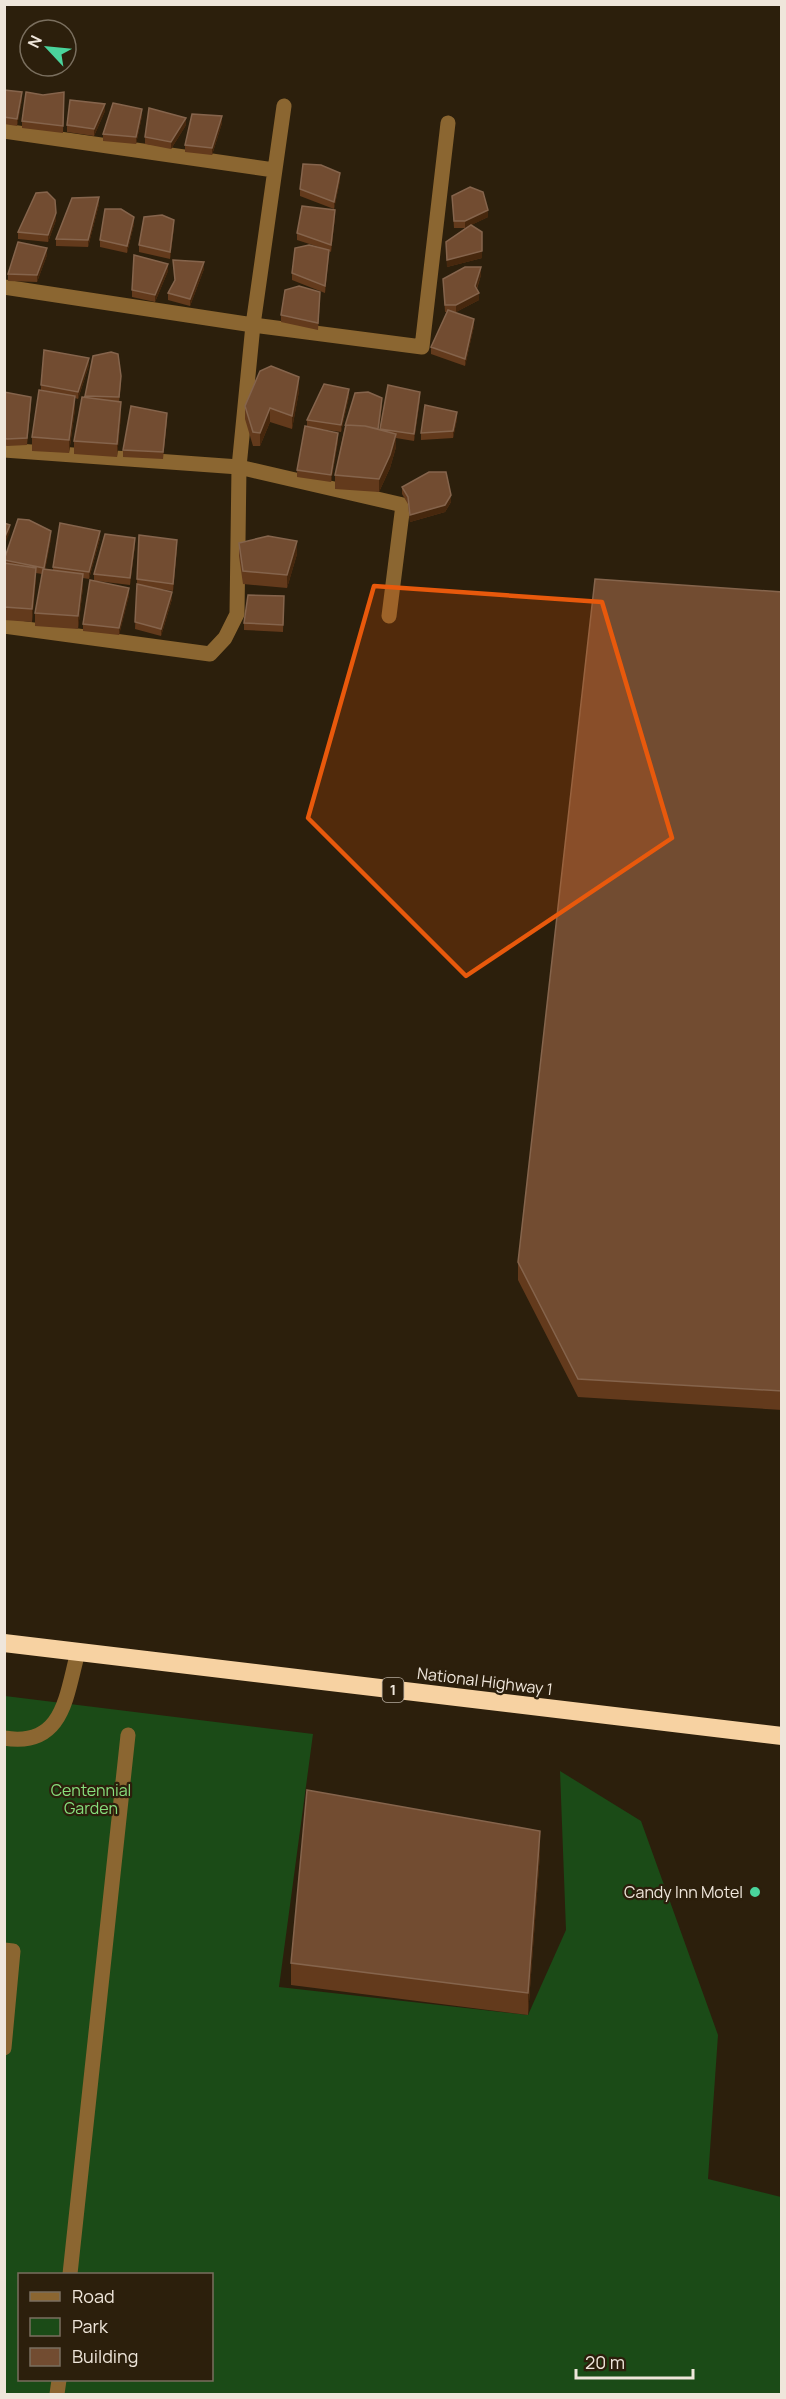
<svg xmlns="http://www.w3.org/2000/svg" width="786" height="2399" viewBox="0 0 786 2399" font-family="Manrope,sans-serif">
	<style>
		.green { fill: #1b4b17; fill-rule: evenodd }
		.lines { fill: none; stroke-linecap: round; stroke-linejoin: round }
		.minor { stroke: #8b6631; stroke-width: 15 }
		.highway { stroke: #f7d2a2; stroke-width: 18 }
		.wall { fill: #633a1c }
		.shaded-wall { fill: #46270d }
		.building { fill: #724c31; stroke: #85644c; stroke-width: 1.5 }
		.marked { fill: #e8590c; fill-opacity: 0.2; stroke: #e8590c; stroke-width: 4.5; stroke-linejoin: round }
		.poi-dot { fill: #4ad49c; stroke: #2c1f0c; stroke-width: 2 }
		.labels { text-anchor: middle; stroke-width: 4.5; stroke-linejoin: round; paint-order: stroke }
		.shield { fill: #2c1f0c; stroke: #b4aa9d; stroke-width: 1.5 }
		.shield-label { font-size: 15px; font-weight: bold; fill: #efe6db }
		.street-label { font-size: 16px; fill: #efe6db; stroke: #2c1f0c }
		.park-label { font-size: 16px; fill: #87df7d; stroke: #2c1f0c }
		.poi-label { font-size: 16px; fill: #efe6db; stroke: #2c1f0c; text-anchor: end }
	</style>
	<rect width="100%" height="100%" fill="#2c1f0c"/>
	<path class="green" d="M5 1696 313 1734 279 1987 528 2015 566 1930 560 1771 641 1821 718 2035 708 2179 781 2197V2394H5ZM20 2274H212V2380H20Z"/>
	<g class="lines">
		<path class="minor" d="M4 131 274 170
			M4 287 253 325 422 347 448 123
			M4 450 239 467 403 505 389 616
			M4 626 210 654 225 638 237 614 239 467 253 325 284 106
			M4 1738C64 1748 66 1695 78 1652
			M4 1950 13 1951 4 2048
			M70 2274 128 1735
			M57 2394 59 2380"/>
		<path class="highway" d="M4 1643 782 1736"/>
	</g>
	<path class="wall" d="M4 90 22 99 17 126 4 124Z
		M64 92 63 133 22 128V121L43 95Z
		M105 111 94 136 67 132V125Z
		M142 116 136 144 103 141V134Z
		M222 123 212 155 185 152V145Z
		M186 125 171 149 145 144V137Z
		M340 180 334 209 300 196V189Z
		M452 196 488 217 471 225 482 258 447 267 446 242 465 228H454Z
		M99 204 88 247 56 246V239Z
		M335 217 331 252 329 251 325 293 292 280V273L319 247 297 240V233Z
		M56 220 48 242 18 239V232Z
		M134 224 127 253 100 247V240Z
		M174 227 170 259 139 252V245Z
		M47 255 37 282 8 281V274Z
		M173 260 204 269 190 306 168 300V293L175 281Z
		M168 271 155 302 132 297V290Z
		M481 275 477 289 479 300 456 312H452L474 326 465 366 431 354V347L447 312H445L443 279Z
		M320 299 318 330 281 322V315Z
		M93 356 121 383 119 402 121 415 117 457 74 454V441L85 397Z
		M89 365 78 399 75 398V409L69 453 32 451V437L41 390V385Z
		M299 391 292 429 270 422 260 446H253L245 419V406Z
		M4 392 31 404 27 445 7 446 4 445Z
		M349 396 341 432 312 428 338 441 331 482 297 477V470L307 426V420Z
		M420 399 414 441 396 438V447L390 468 379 492 335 489V475L345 426 382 405 379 429 380 430Z
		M457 419 453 438 421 440V433Z
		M167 420 163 459 123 457V450Z
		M402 487 451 502 445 512 410 522 408 504 402 494Z
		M51 538 45 570H53V567L100 538 89 579 83 578V587L78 629 35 626V613L42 574 36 573 32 622 4 620V560Z
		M239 543 297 554 287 588 243 584 239 556Z
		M135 545 130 585 97 581 129 595 119 635 83 631V624L94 581V574Z
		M177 547 173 591 161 589 172 599 161 636 135 629 137 586V579Z
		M782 592V1410L578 1397 518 1280V1262Z
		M284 596 283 632 244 630V623Z
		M540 1853 528 2015 291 1985V1963Z"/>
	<path class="shaded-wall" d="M22 92V99L17 126V119Z
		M105 104V111L94 136V129Z
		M142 109V116L136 144V137Z
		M222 116V123L212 155V148Z
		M186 118V125L171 149V142Z
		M340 173V180L334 209V202Z
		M99 197V204L88 247V240Z
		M335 210V217L331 252V245Z
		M488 210V217L465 228V221Z
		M56 213V220L48 242V235Z
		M134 217V224L127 253V246Z
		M174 220V227L170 259V252Z
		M47 248V255L37 282V275Z
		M329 250V257L325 293V286Z
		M482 251V258L447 267V260Z
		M204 262V269L190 306V299Z
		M168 264V271L155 302V295Z
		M481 267V275L475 293V286Z
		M479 293V300L456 312V305Z
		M474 319V326L465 366V359Z
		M89 358V365L78 399V392Z
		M299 377V391L292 429V416Z
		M349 389V396L341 432V425Z
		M420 392V399L414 441V434Z
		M75 396V409L69 453V440Z
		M121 402V415L117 457V444Z
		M270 408V422L260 446V433Z
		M457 412V419L453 438V431Z
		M338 433V441L331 482V475Z
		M396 434V447L390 468 379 492V479Z
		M451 495V502L445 512 410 522V515Z
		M10 525V532L4 546V539Z
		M51 531V538L44 575V568Z
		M100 531V538L89 579V572Z
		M135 538V545L130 585V578Z
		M177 540V547L173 591V584Z
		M297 541V554L287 588V575Z
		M36 568V582L32 622V609Z
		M83 574V587L78 629V616Z
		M129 588V595L119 635V628Z
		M172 592V599L161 636V629Z
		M540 1831V1853L528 2015V1993Z"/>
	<path class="building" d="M4 90 22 92 17 119 4 117Z
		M26 92 43 95 64 92 63 126 22 121Z
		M70 100 105 104 94 129 67 125Z
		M113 103 142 109 136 137 103 134Z
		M149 108 186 118 171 142 145 137Z
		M192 114 222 116 212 148 185 145Z
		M303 164 321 165 340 173 334 202 300 189Z
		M470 187 483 192 488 210 465 221H454L452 196Z
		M47 192 55 200 56 213 48 235 18 232 36 193Z
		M99 197 88 240 56 239 72 198Z
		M302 206 335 210 331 245 297 233Z
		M105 209H121L134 217 127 246 100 240Z
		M162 215 174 220 170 252 139 245 144 217Z
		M471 225 482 232V251L447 260 446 242Z
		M18 242 47 248 37 275 8 274Z
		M309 245 329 250 325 286 292 273 295 248Z
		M134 255 168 264 155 295 132 290Z
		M173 260 204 262 190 299 168 293 175 280Z
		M465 267H481L475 286 479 293 456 305H445L443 279Z
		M299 286 320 292 318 323 281 315 285 290Z
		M448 310 474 319 465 359 431 347Z
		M44 350 89 358 78 392 41 385Z
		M111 352 118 354 121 376 119 397 85 396 93 356Z
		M271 366 299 377 292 416 270 408 260 433 253 432 245 406 260 371Z
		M324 384 349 389 341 425 307 420Z
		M388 385 420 392 414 434 380 429Z
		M39 390 75 396 69 440 32 437Z
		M4 392 31 397 27 438 7 439 4 438Z
		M368 392 382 398 378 429 365 426 346 425 345 426 355 393Z
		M82 397 121 402 117 444 74 441Z
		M425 405 457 412 453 431 421 433Z
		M131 406 167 413 163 452 123 450Z
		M346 425 365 426 396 434 390 455 379 479 335 475Z
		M305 426 338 433 331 475 297 470Z
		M429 472H446L451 495 445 505 410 515 408 497 402 487Z
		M18 519 29 520 51 531 44 568 4 560Z
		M4 523 10 525 4 539Z
		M60 523 100 531 89 572 53 567Z
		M105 534 135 538 130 578 94 574Z
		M139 535 177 540 173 584 137 579Z
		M268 536 297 541 287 575 243 571 239 543Z
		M4 563 36 568 32 609 4 607Z
		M43 569 83 574 78 616 35 613Z
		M595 579 782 592V1391L578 1379 518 1262Z
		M90 580 129 588 119 628 83 624Z
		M137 584 172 592 161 629 135 622Z
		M248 595 284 596 283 625 244 623Z
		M307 1790 540 1831 528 1993 291 1963Z"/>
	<path class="marked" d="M374 586 602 602 672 838 466 976 308 818Z"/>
	<circle class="poi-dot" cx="755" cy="1892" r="6"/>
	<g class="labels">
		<rect class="shield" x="382.5" y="1678" width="21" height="24" rx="4.5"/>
		<g class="shield-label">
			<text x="393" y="1695">1</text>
		</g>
		<g class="street-label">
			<text transform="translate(485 1681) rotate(7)" y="6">National Highway 1</text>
		</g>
		<g class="park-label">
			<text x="91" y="1796">Centennial<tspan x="91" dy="18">Garden</tspan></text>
		</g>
		<g class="poi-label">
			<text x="743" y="1898">Candy Inn Motel</text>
		</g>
	</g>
	<rect width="786" height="2399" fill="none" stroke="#efe6db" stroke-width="12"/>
	<rect x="18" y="2273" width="195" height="108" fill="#2c1f0c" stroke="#7a6f5f" stroke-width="1.5"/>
	<rect x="30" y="2292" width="30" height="9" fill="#8b6631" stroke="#7a6f5f" stroke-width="1.5"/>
	<text x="72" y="2303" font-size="18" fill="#efe6db">Road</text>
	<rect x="30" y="2318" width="30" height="18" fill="#1b4b17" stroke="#7a6f5f" stroke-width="1.5"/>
	<text x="72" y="2333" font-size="18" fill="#efe6db">Park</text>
	<rect x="30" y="2348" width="30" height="18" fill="#724c31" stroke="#7a6f5f" stroke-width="1.5"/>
	<text x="72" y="2363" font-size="18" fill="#efe6db">Building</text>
	<g transform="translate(48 48) rotate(296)"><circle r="28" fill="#2c1f0c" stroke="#7a6f5f" stroke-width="1.5"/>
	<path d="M0-4.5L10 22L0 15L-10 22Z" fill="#4ad49c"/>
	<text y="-9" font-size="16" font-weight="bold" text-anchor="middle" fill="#efe6db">N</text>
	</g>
	<path d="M576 2369v9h117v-9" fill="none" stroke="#efe6db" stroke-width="3"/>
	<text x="585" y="2369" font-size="18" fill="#efe6db" stroke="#2c1f0c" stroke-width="4.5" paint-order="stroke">20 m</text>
</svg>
